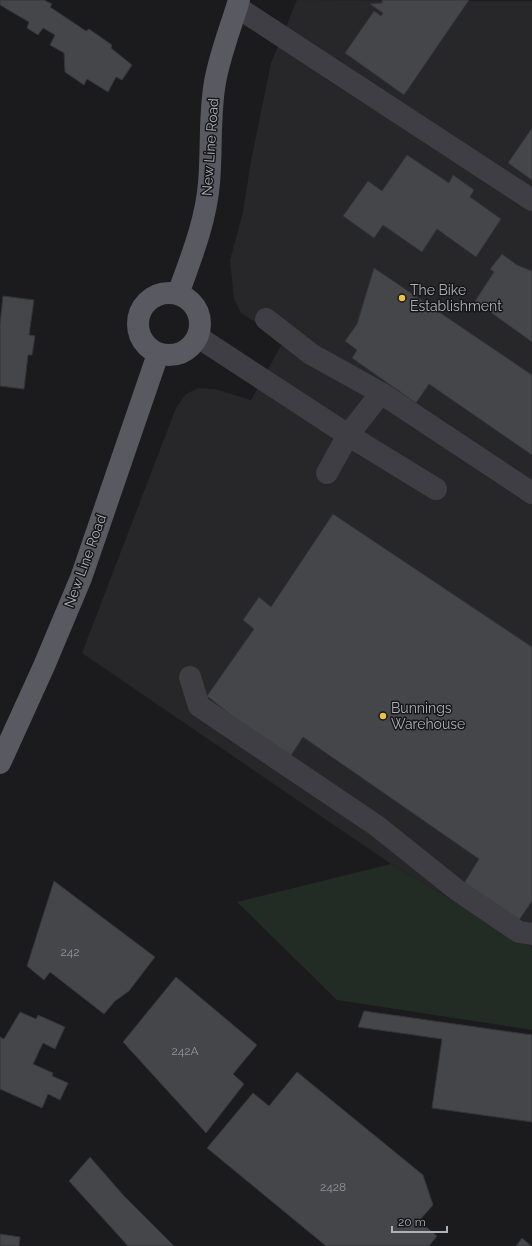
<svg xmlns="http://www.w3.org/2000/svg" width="532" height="1246" viewBox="0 0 532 1246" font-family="Raleway,sans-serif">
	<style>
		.built { fill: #27272a }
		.green { fill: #222b24 }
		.building { fill: #45464a; stroke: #353539 }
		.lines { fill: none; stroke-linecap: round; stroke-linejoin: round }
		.minor { stroke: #3e3e44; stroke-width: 22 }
		.major { stroke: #585961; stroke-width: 22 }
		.poi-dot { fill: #eec142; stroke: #161618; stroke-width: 1.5 }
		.labels { text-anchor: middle; stroke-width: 3; stroke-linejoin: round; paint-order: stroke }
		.number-label { font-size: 12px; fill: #9496a0 }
		.street-label { font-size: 14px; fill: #aeb1bc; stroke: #161618 }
		.poi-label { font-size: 14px; fill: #aeb1bc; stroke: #161618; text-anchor: start }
	</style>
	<rect width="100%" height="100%" fill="#1b1b1d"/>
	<path class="built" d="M297 0 532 1V947L391 864 82 653 176 408 186 394 198 388 215 389 251 400 284 340 241 313 234 299 230 260 243 212 251 161 271 63Z"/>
	<path class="green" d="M391 864 532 947V1030L337 1000 237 902Z"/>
	<path class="building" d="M0 0H44L52 4 50 7 86 31 89 29 112 45 111 48 132 65 122 80 116 77 108 92 87 79 84 85 65 72 64 53 50 45 55 35 43 28 38 35 27 28 29 22 0 5Z
		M382 0H469L404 95 345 53 374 11 381 16 383 13 370 4 382 3Z
		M532 128V180L508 163Z
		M407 155 449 183 453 175 474 190 470 197 501 219 476 257 437 229 422 252 383 225 374 238 343 216 368 181 382 191Z
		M502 254 517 265 532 271V342L475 301 494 272 490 269Z
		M374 268 532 375V455L429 384 416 403 352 358 357 350 345 341 357 324Z
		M3 296 34 300 29 335 35 336 32 355H28L24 389 0 386V324Z
		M333 514 532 647V901L517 923 463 885 479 859 303 737 288 760 207 696 254 629 243 620 259 597 271 607Z
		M54 881 155 957 129 991 115 1001 104 1014 50 972 44 980 27 966Z
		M176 977 257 1045 233 1074 244 1084 206 1133 123 1042Z
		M364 1011 532 1035V1122L432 1108 442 1039 358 1027Z
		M20 1012 36 1019 38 1015 65 1027 55 1049 43 1043 33 1064 53 1073 52 1076 68 1083 60 1100 48 1094 42 1108 0 1089V1037L4 1039Z
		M297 1072 423 1175 433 1205 419 1221 437 1236 429 1246H326L207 1148 253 1093 269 1106Z
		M90 1157 124 1196 174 1246H128L69 1181Z
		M0 1234 20 1237 19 1246H0Z
		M522 1238 531 1246H516Z"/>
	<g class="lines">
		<path class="minor" d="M237 7 532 200
			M266 319 311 354 381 393
			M198 337 348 435 436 489
			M327 473 348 435 381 393 532 493
			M190 677 199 706 377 826 457 890 519 932 532 934"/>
		<path class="major" d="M138 324a31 31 0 1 1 62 0a31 31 0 1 1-62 0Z
			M178 294C191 258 206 221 209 183 212 149 209 116 215 82 220 54 231 27 239 0
			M0 763 44 666 81 578 158 354"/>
	</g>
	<g class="poi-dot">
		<circle cx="402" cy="298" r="4"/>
		<circle cx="383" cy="716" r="4"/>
	</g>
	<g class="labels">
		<g class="number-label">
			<text x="70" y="956">242</text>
			<text x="185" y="1055">242A</text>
			<text x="333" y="1191">2428</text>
		</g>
		<g class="street-label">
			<text transform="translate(210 147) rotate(-86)" y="5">New Line Road</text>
			<text transform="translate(85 561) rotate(-70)" y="5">New Line Road</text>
		</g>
		<g class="poi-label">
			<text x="410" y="295">The Bike<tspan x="410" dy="16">Establishment</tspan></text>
			<text x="391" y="713">Bunnings<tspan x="391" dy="16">Warehouse</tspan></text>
		</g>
	</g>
	<path d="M392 1226v6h55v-6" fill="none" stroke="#aeb1bc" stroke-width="2"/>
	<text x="398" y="1226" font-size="12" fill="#aeb1bc" stroke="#161618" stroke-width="3" paint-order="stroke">20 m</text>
</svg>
